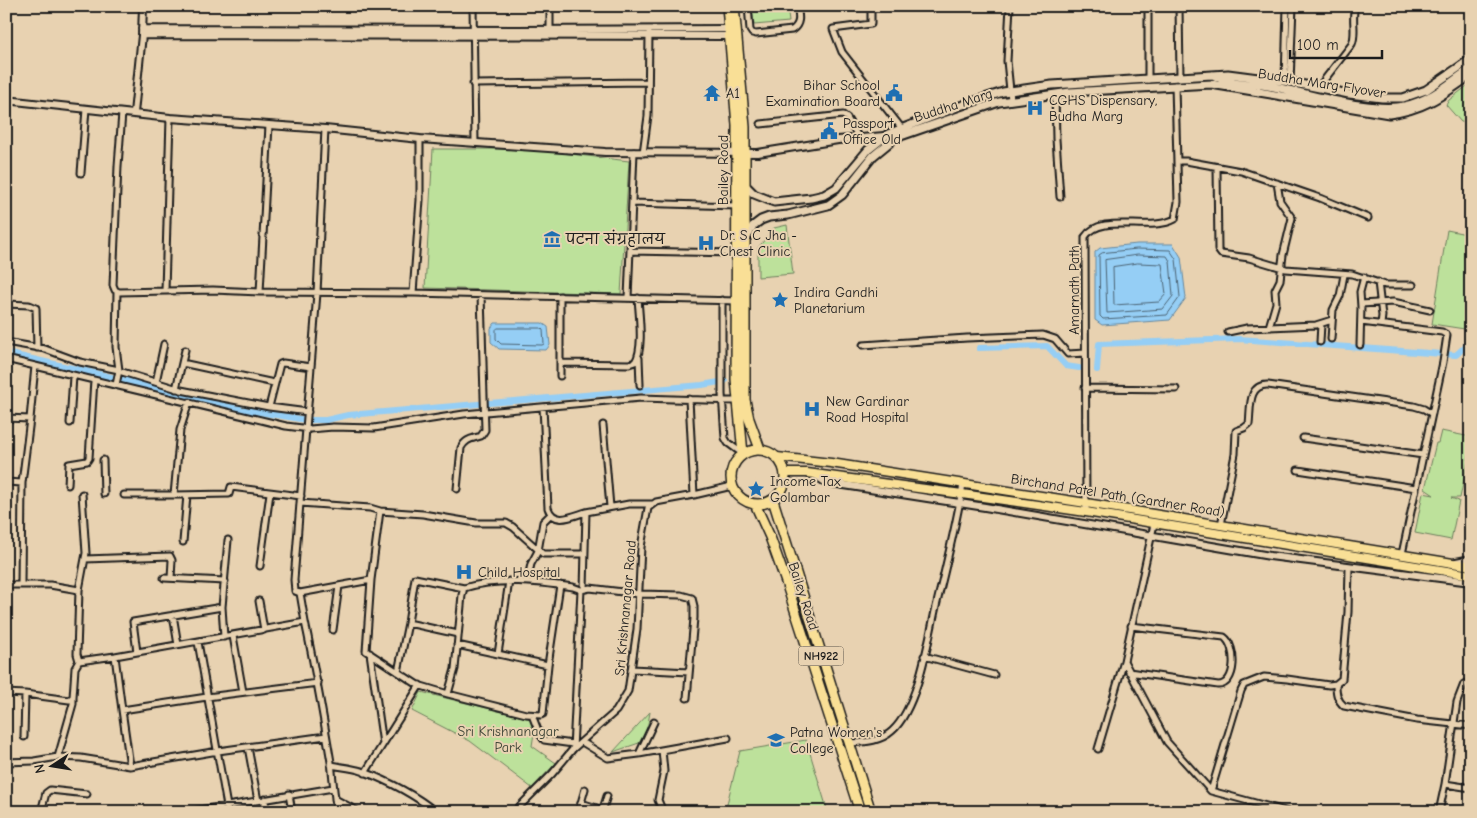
<svg xmlns="http://www.w3.org/2000/svg" width="1477" height="818" viewBox="0 0 1477 818" font-family="'Comic Neue','Playpen Sans Deva',sans-serif">
	<style>
		.green { fill: #bde19b; stroke: #6c7e5c }
		.water { fill: #95cef5; stroke: #65879e }
		.lines { fill: none; stroke-linecap: round; stroke-linejoin: round }
		.shore { stroke: #4c6373; stroke-width: 1 }
		.canal { stroke: #95cef5; stroke-width: 6 }
		.minor-casing { stroke: #1c1c1c; stroke-width: 9 }
		.tertiary-casing { stroke: #1c1c1c; stroke-width: 10 }
		.secondary-casing { stroke: #1c1c1c; stroke-width: 11 }
		.primary-casing { stroke: #1c1c1c; stroke-width: 11 }
		.trunk-casing { stroke: #1c1c1c; stroke-width: 12 }
		.minor { stroke: #e8d2b1; stroke-width: 5 }
		.tertiary { stroke: #e8d2b1; stroke-width: 6 }
		.secondary { stroke: #e8d2b1; stroke-width: 7 }
		.primary { stroke: #f9df96; stroke-width: 8 }
		.trunk { stroke: #f9df96; stroke-width: 9 }
		.labels { text-anchor: middle; stroke-width: 4; stroke-linejoin: round; paint-order: stroke }
		.shield { fill: #e8d2b1; stroke: #595349; stroke-width: 1 }
		.shield-label { font-size: 12px; font-weight: bold; fill: #1c1c1c }
		.street-label { font-size: 14px; fill: #1c1c1c; stroke: #e8d2b1 }
		.poi-label { font-size: 14px; fill: #1c1c1c; stroke: #e8d2b1; text-anchor: start }
		.park-label { font-size: 14px; fill: #3c4335; stroke: #e8d2b1 }
	</style>
	<rect width="100%" height="100%" fill="#e8d2b1"/>
	<filter id="ink" filterUnits="userSpaceOnUse"><feTurbulence type="fractalNoise" baseFrequency=".02" numOctaves="2"/><feDisplacementMap in="SourceGraphic" scale="10" xChannelSelector="R" yChannelSelector="G"/><feConvolveMatrix kernelMatrix="1 2 1 2 8 2 1 2 1" color-interpolation-filters="sRGB"/></filter>
	<g filter="url(#ink)">
		<path class="green" d="M752 6H787L789 22 754 25Z
			M1471 83V123L1461 122 1446 105 1449 100Z
			M433 149H528L629 161 621 294 425 288Z
			M787 225 793 274 758 277V248L774 228Z
			M1447 230 1471 235V330L1432 324Z
			M1441 431 1471 437 1470 451 1460 498H1451L1459 501 1451 540 1415 533 1423 493 1434 495 1425 489 1436 443H1438Z
			M421 692 536 720 532 746 556 763 532 788 470 741 412 711Z
			M650 712 647 730 639 743 613 752Z
			M806 740 828 812H725L740 751Z"/>
		<path class="water" d="M1137 244H1173L1181 257 1186 298 1170 320 1102 325 1095 320V252L1100 248Z
			M495 323H542L548 327 550 345 546 350 499 349 491 342V328Z"/>
		<g class="lines">
			<path class="shore" d="M1137 249 1170 250 1176 259 1180 297 1167 315 1103 319 1100 316 1099 255 1102 253Z
				M1138 255 1167 256 1170 261 1173 296 1163 309 1107 313 1105 260Z
				M1138 263 1162 264 1166 294 1159 302 1114 305 1113 267Z
				M498 328H541L543 330 544 344 542 345 501 344 496 339V330Z"/>
			<path class="canal" d="M979 348 1047 346 1066 366 1079 368
				M6 353 103 375 234 408 306 420H326L348 415 702 385 725 381
				M1097 370 1099 344 1239 339 1456 355 1471 341"/>
			<g class="minor-casing">
				<path id="minor" d="M473 6 475 143
					M550 6V33
					M748 6 750 30 752 33 756 34 792 30C801 24 799 16 797 6
					M871 6V24L833 29 842 52 903 130
					M1010 6 1007 61 1011 100
					M1148 6V80
					M1179 6 1180 77
					M1285 81 1287 6
					M1290 82 1293 6
					M473 84 647 82
					M1318 88 1352 44C1357 32 1351 19 1355 6
					M1055 94 1056 139 1060 197
					M122 113 118 166 113 285 115 290 119 292 213 290 260 292 413 293 738 301
					M761 124 843 115 847 118 859 138
					M325 129 317 293 300 503 370 508 380 511 371 580
					M643 153 648 116 649 33
					M1177 161H1186L1241 171 1320 198 1368 218
					M1217 167 1218 250 1221 254 1249 258 1286 269 1352 274 1385 285H1413
					M81 173 86 109
					M632 203 737 206
					M630 251 737 253
					M1378 282 1382 316 1381 324
					M165 291 170 118
					M260 292 269 125
					M413 293 420 200V139
					M560 296V376
					M628 298 634 152
					M722 300V394L725 438 728 443 743 454
					M6 304 29 305 36 308 37 348
					M1361 304 1393 302 1430 310
					M1361 322 1442 332 1447 335 1443 362 1402 554
					M1269 327 1276 303 1275 290 1280 280 1283 255 1292 218 1280 201 1277 183
					M1228 332 1247 328 1316 325 1332 320
					M1331 339 1333 310 1340 296 1344 275
					M6 342 45 349 80 362 119 370 116 347 117 291
					M1320 342 1321 324
					M863 345 967 338 1043 335 1055 339 1068 354 1085 353
					M1360 345 1361 307 1360 292 1364 277
					M639 358 640 385
					M6 359 286 426 310 429 333 427 374 428 464 414 641 398 737 401
					M182 363 274 383
					M560 363 629 364 635 362C644 349 639 315 638 298
					M119 371 181 390 269 407 308 412
					M156 382 164 344
					M116 385 119 370
					M1085 388 1176 389
					M176 389 185 350
					M689 399 694 495
					M269 407 280 364 283 363 311 367
					M543 407 548 508C554 526 573 516 586 512L584 589
					M6 418 30 419 35 366
					M70 423 73 376
					M603 425 610 507
					M1303 438 1423 455
					M103 460 104 494
					M1298 470 1416 488
					M6 482 22 483
					M68 485 69 464 87 461 89 458 94 380
					M457 489 461 448C466 438 473 439 481 436L485 430 481 295
					M124 495H174L180 430 189 402
					M174 495 229 494 231 487 301 496
					M300 503 294 580 295 591 300 593 371 580 366 651 418 685 448 694 526 714 541 715 543 714 548 665 560 585
					M380 511 423 514 476 523H506L513 527 543 554H584
					M586 512 629 504H652
					M1086 512 1085 237C1101 212 1150 233 1175 219L1178 202 1175 85
					M1154 524 1124 661 1167 742 1211 791 1289 812
					M1221 525 1235 454 1236 431 1244 428 1249 424C1251 410 1247 384 1268 385L1414 406 1424 409 1432 414
					M183 542 187 495
					M85 559 170 556 172 560 171 578
					M260 566 270 493
					M164 578 225 581
					M527 582 531 564 538 551 543 522 550 515
					M6 585H50L79 590 77 654 79 661
					M21 585 22 483 30 419
					M79 590 86 553 82 494
					M300 593 305 622
					M259 601 264 630
					M173 615 178 645
					M408 623 458 634
					M333 630 339 586
					M233 636 243 692
					M224 637 222 607 228 540
					M198 642 228 812
					M457 645 548 665
					M137 652 133 622 222 607
					M370 653 383 744
					M498 654 509 581
					M115 656 122 710
					M924 656 994 675
					M632 669 689 672
					M398 672 408 623 415 578 464 588
					M1129 672 1218 685C1237 685 1237 646 1224 637L1131 626
					M318 683 207 697 122 710 130 766 218 751 326 736
					M1336 684C1336 693 1337 700 1344 706L1417 720 1471 726
					M6 693 25 694 69 700 73 697 75 668 79 661 115 656 305 622C315 669 323 715 331 762 333 779 334 795 337 812
					M448 694 455 669 462 595 464 588C500 577 537 582 573 587L581 590
					M532 715 539 733 544 740 573 744
					M24 737 25 694
					M582 742 608 758 639 754 654 722
					M849 743C864 742 880 742 892 731 917 709 928 643 935 611 945 569 956 527 963 484
					M248 747 258 801
					M573 749 581 590 590 588 639 594 681 595 692 598 694 606V618L687 698
					M1098 749 1124 661
					M662 750 664 771 658 800 663 812
					M639 754 728 738
					M58 757 73 704V697
					M6 762 34 761 58 757 81 758 130 766
					M331 765C341 767 352 768 362 771 388 781 415 795 436 812
					M365 773 420 685
					M1445 784 1471 788
					M1211 791 1241 691 1244 685 1264 677 1287 679 1329 685 1336 684 1342 679 1348 612 1349 567
					M289 794 292 812
					M6 797 8 812
					M265 799 266 812
					M335 799 359 812
					M581 803 585 789
					M41 812 46 793 50 790 87 794
					M184 812 227 806 333 788
					M514 812 552 774 573 749 616 711 628 691 637 629 641 547 648 508 656 502 694 495 732 486
					M578 812 581 803 603 810
					M602 812 607 796
					M1439 812 1445 784 1457 702 1464 684 1471 681"/>
			</g>
			<g class="tertiary-casing">
				<path id="tertiary" d="M142 29 516 30 728 29
					M142 35 729 36
					M6 100 170 118 325 129 420 139 605 152 758 153 838 140 884 136
					M134 113 142 35 143 6
					M815 475 825 482 985 507 1270 556 1471 582
					M1456 562 1471 559"/>
			</g>
			<g class="secondary-casing">
				<path id="secondary" d="M1213 75C1228 84 1251 83 1268 86 1307 92 1367 113 1404 106 1430 101 1450 83 1471 68
					M745 185 754 194 774 202 811 198 824 195 836 188 868 150 888 134 960 106 1003 92 1052 85 1228 74 1290 82 1349 94 1382 98H1403L1426 90 1471 59
					M745 241 753 226 761 220 769 217 788 215 828 205 842 195 873 156 895 138 999 102 1070 92 1211 84 1389 114C1424 110 1443 95 1471 75"/>
			</g>
			<g class="primary-casing">
				<path id="primary" d="M777 457 831 463 1086 503 1471 566
					M785 473H807L962 494 1086 512 1471 575"/>
			</g>
			<g class="trunk-casing">
				<path id="trunk" d="M727 6 737 125 736 379 743 454
					M734 6 745 127V400L749 419 760 449
					M731 477a27 27 0 1 1 54 0a27 27 0 1 1-54 0Z
					M773 500 871 812
					M755 504 770 537 786 582 860 812"/>
			</g>
			<use href="#minor" class="minor"/>
			<use href="#tertiary" class="tertiary"/>
			<use href="#secondary" class="secondary"/>
			<use href="#primary" class="primary"/>
			<use href="#trunk" class="trunk"/>
		</g>
	</g>
	<defs>
		<g id="temple-bare" transform="scale(1.35)"><path d="M0-6L5-2H3V0L6.5 2.5H4V6H1.5V3h-3V6H-4V2.5H-6.5L-3 0V-2H-5Z" fill="#1f6fb2" stroke="#e8d2b1" stroke-width="2.5" paint-order="stroke"/></g>
		<g id="civic-bare" transform="scale(1.35)"><path d="M-.6-6.5H3V-4.5H.6V-3L4-1V1h2V6H-6V1h2V-1L-.6-3ZM-1.2 2.5V6h2.4V2.5Z" fill="#1f6fb2" stroke="#e8d2b1" stroke-width="2.5" paint-order="stroke"/></g>
		<g id="hospital-bare" transform="scale(1.35)"><path d="M-5-5h3v3.5h4V-5h3V5h-3V1.5h-4V5h-3Z" fill="#1f6fb2" stroke="#e8d2b1" stroke-width="2.5" paint-order="stroke"/></g>
		<g id="museum-bare" transform="scale(1.35)"><path d="M0-6L6-3V-2H-6V-3ZM-5-1h2V3h-2ZM-1-1h2V3h-2ZM3-1h2V3H3ZM-6 4H6V6H-6Z" fill="#1f6fb2" stroke="#e8d2b1" stroke-width="2.5" paint-order="stroke"/></g>
		<g id="sight-bare" transform="scale(1.35)"><path d="M0-6L1.8-2.2L6-1.7L2.9 1.2L3.7 5.4L0 3.3L-3.7 5.4L-2.9 1.2L-6-1.7L-1.8-2.2Z" fill="#1f6fb2" stroke="#e8d2b1" stroke-width="2.5" paint-order="stroke"/></g>
		<g id="university-bare" transform="scale(1.35)"><path d="M0-5L7-2L0 1L-7-2ZM-4 1L0 2.5L4 1V4Q0 6-4 4Z" fill="#1f6fb2" stroke="#e8d2b1" stroke-width="2.5" paint-order="stroke"/></g>
	</defs>
	<g fill-rule="evenodd">
		<use href="#temple-bare" x="712" y="93"/>
		<use href="#civic-bare" x="894" y="93"/>
		<use href="#hospital-bare" x="1035" y="108"/>
		<use href="#civic-bare" x="829" y="131"/>
		<use href="#museum-bare" x="552" y="239"/>
		<use href="#hospital-bare" x="706" y="243"/>
		<use href="#sight-bare" x="780" y="300"/>
		<use href="#hospital-bare" x="812" y="409"/>
		<use href="#sight-bare" x="756" y="489"/>
		<use href="#hospital-bare" x="464" y="572"/>
		<use href="#university-bare" x="776" y="740"/>
	</g>
	<g class="labels">
		<rect class="shield" x="798.5" y="646.5" width="45" height="19" rx="4"/>
		<g class="shield-label">
			<text x="821" y="660">NH922</text>
		</g>
		<g class="street-label">
			<text transform="translate(1322 83) rotate(9)" y="5">Buddha Marg Flyover</text>
			<text transform="translate(953 105) rotate(-18)" y="5">Buddha Marg</text>
			<text transform="translate(723 170) rotate(-90)" y="5">Bailey Road</text>
			<text transform="translate(1074 290) rotate(-90)" y="5">Amarnath Path</text>
			<text transform="translate(1118 495) rotate(9)" y="5">Birchand Patel Path (Gardner Road)</text>
			<text transform="translate(804 596) rotate(72)" y="5">Bailey Road</text>
			<text transform="translate(625 608) rotate(-85)" y="5">Sri Krishnanagar Road</text>
		</g>
		<g class="poi-label">
			<text x="880" y="90" text-anchor="end">Bihar School<tspan x="880" dy="16">Examination Board</tspan></text>
			<text x="726" y="98">A1</text>
			<text x="1049" y="105">CGHS Dispensary,<tspan x="1049" dy="16">Budha Marg</tspan></text>
			<text x="843" y="128">Passport<tspan x="843" dy="16">Office Old</tspan></text>
			<text x="720" y="240">Dr. S C Jha -<tspan x="720" dy="16">Chest Clinic</tspan></text>
			<text x="566" y="244">पटना संग्रहालय</text>
			<text x="794" y="297">Indira Gandhi<tspan x="794" dy="16">Planetarium</tspan></text>
			<text x="826" y="406">New Gardinar<tspan x="826" dy="16">Road Hospital</tspan></text>
			<text x="770" y="486">Income Tax<tspan x="770" dy="16">Golambar</tspan></text>
			<text x="478" y="577">Child Hospital</text>
			<text x="790" y="737">Patna Women's<tspan x="790" dy="16">College</tspan></text>
		</g>
		<g class="park-label">
			<text x="508" y="736">Sri Krishnanagar<tspan x="508" dy="16">Park</tspan></text>
		</g>
	</g>
	<rect width="1477" height="818" fill="none" stroke="#e8d2b1" stroke-width="25"/>
	<rect x="12" y="12" width="1452" height="793" fill="none" stroke="#1c1c1c" stroke-width="2" filter="url(#ink)"/>
	<g transform="translate(52 766) rotate(258)" stroke="#e8d2b1" stroke-width="4" paint-order="stroke">
	<path d="M0-4L9 19L0 12L-9 19Z" fill="#1c1c1c"/>
	<text y="-8" font-size="14" font-weight="bold" text-anchor="middle" fill="#1c1c1c">N</text>
	</g>
	<path d="M1290 50v8h92v-8" fill="none" stroke="#1c1c1c" stroke-width="2.5"/>
	<text x="1297" y="50" font-size="15" fill="#1c1c1c" stroke="#e8d2b1" stroke-width="4" paint-order="stroke">100 m</text>
</svg>
